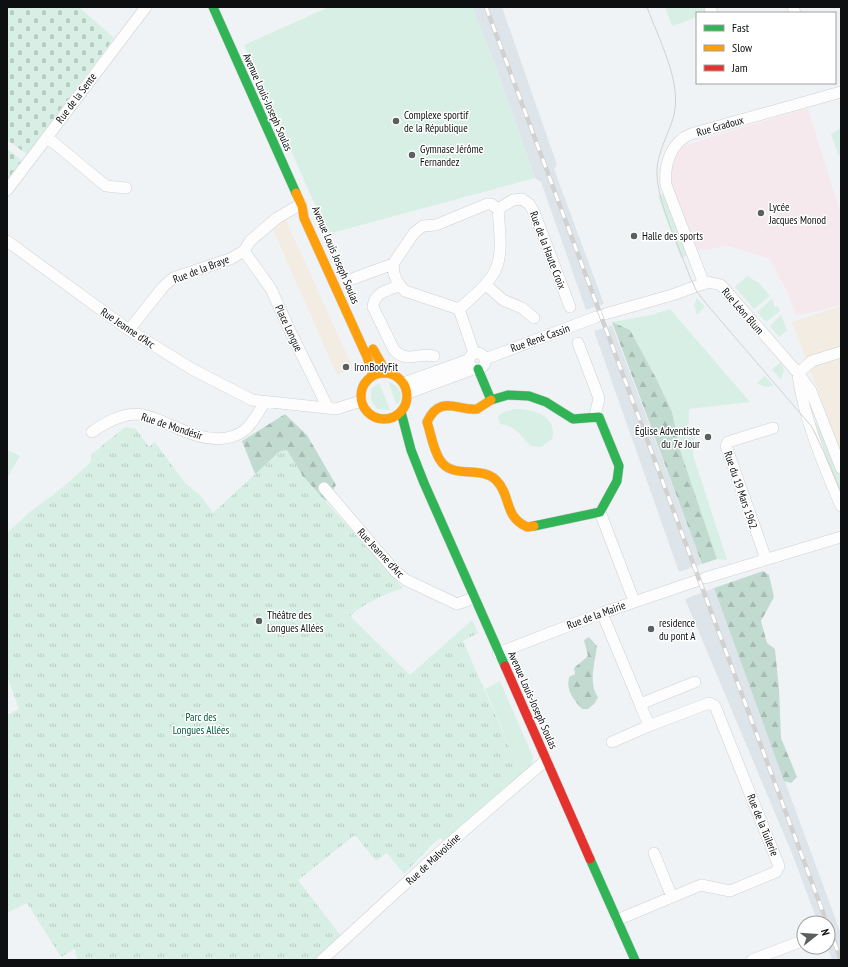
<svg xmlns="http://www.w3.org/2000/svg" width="848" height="967" viewBox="0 0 848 967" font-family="'PT Sans Narrow',sans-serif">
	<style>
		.commercial { fill: #f3ece2 }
		.built { fill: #dee5ea }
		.education { fill: #f6e9ed }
		.green { fill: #d7efe4 }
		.forest { fill: url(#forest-firs) }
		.cemetery { fill: url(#cemetery-stones) }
		.park { fill: url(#park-tufts) }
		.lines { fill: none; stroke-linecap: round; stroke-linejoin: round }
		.street-casing { stroke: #ced0d2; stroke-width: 12 }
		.fast-casing { stroke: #ced0d2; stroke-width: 10 }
		.slow-casing { stroke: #ced0d2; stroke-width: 10 }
		.jam-casing { stroke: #ced0d2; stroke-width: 10 }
		.street { stroke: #fdfdfe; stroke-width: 11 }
		.fast { stroke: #30b455; stroke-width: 9 }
		.slow { stroke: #ff9f0a; stroke-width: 9 }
		.jam { stroke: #e5322d; stroke-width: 9 }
		.tram { stroke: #d1d1d1; stroke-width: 1 }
		.rail-casing { stroke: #d1d1d1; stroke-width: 4.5 }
		.rail { stroke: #fff; stroke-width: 3; stroke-dasharray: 9; stroke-linecap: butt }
		.poi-dot { fill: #5c5f60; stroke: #fff; stroke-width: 1.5 }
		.labels { text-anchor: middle; stroke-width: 3; stroke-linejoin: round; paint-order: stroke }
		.street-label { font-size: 11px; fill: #0d0f10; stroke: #fff }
		.poi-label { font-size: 11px; fill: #0d0f10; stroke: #fff; text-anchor: start }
		.park-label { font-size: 11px; fill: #07573c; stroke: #fff }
	</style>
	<defs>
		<pattern id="forest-firs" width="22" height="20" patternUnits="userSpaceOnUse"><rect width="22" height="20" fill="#c2dbd0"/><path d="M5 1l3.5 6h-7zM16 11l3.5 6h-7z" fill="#a6bbb2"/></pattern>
		<pattern id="cemetery-stones" width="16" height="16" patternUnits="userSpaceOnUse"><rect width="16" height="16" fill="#d7efe4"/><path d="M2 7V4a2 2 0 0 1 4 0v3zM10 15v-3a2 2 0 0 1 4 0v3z" fill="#b7ccc3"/></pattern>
		<pattern id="park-tufts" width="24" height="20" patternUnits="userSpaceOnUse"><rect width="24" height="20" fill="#d7efe4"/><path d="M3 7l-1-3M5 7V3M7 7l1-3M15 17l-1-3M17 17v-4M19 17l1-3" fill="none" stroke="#b7ccc3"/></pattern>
	</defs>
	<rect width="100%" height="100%" fill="#f0f3f5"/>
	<path class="commercial" d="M286 220 353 368 337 375 271 225Z
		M841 306V452L792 322Z"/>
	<path class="built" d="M472 7H502L557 165 554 169 604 304 586 310 541 182 535 178 495 65Z
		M612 325 702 564 679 572 594 331Z
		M714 588 841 934V960H832L827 947 828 923H818L793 856 685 599Z"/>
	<path class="education" d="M808 108 841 215V305L796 316 787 291 768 258 728 246 697 251 672 185 671 169 674 157 684 146 723 133Z"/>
	<path class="green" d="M329 7H472L495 65 535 178 328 234 244 45Z
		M665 7H703L705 13H697V17L672 26Z
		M841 128V154L838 155 831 134Z
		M666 193 689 255 681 258 658 196Z
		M747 276 759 283 770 296 754 309 735 287Z
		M697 298 705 307 697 315 694 305Z
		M772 299 775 307 778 306 780 311 766 322 757 312Z
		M670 309 750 402 689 409 688 434 695 435 693 455 727 560 717 559 681 453 672 412 657 380 630 330 612 322 651 315Z
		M781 315 787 330 779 337 770 326Z
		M781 362 784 370 781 380 772 369Z
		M765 376 774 386 765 387 757 383Z
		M388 382C399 384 405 397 397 405Z
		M379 383 390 410 377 409 371 400V389Z
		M515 409C534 409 558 416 552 439L541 447 531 446C519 435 518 427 500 424L498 417C502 411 508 411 515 409Z
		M812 417 823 434 841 478V499Z
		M7 450 20 456 8 476 7 483Z
		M500 681 533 757 532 764 526 771 444 842 436 833 518 767 485 689Z"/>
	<path class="forest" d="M612 322 630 330 657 380 672 412 681 453 717 559 702 564Z
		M285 414 307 435 336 485 320 509 257 479 242 441Z
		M763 571 769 575 774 597 761 621 767 643 775 649 779 689 781 738 797 777 791 783 784 781 714 588Z
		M589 637 597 646C595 663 588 683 598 697L595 703 588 709H582C573 699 566 691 569 677L575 674 574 668 588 656 584 640Z"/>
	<path class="cemetery" d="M7 7H79L114 38 27 154 7 140Z
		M7 149 22 160 7 180Z"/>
	<path class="park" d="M125 427 136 429 149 447 155 442 185 483 200 495 213 513 280 451 287 450 303 476 403 588C383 595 366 602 350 616L410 675 472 620 478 633 463 641 518 767 432 845 404 874 387 853 376 861 355 835 298 880 341 936 314 960H77L75 949 61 957 27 903 7 913V715L19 709 7 676V533L30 512 62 488 90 463 92 454Z"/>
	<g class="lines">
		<g class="street-casing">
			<path id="street" d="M710 7 712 13
				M793 7 795 13
				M47 137 106 186 126 188
				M7 190 146 7
				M487 204H491L498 209C503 267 503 271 459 309L405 291C397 283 393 276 393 264L414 233 423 226 436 225Z
				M498 209 513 200 522 199 529 204 534 212 570 307
				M7 241 129 330 192 369 252 400 336 409 361 401
				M244 251 271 289 291 333 328 408
				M352 279 393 264
				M704 284 666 185C664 164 671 142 691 134L841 92
				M486 285 503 300 522 308 534 318
				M399 286C387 290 374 293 373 307L394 350C408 364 417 352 434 356
				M459 309 474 353
				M605 314 672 295 708 282 721 285 798 373 811 391 841 468
				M129 330 163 287 173 278 230 259 244 251 250 241 277 218 301 204
				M578 343 599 398 595 416
				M469 361a8 8 0 1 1 16 0a8 8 0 1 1-16 0Z
				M485 359 596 317
				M798 373 812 361 841 352
				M798 374C803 416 824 467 841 506
				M404 383 468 360
				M408 393 473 369
				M92 432C105 423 120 414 137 414 150 415 163 422 175 427 196 437 224 446 245 430 253 423 259 411 265 402
				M324 488 395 571 406 580 457 604 474 598
				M600 512 634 601
				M766 559 726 446 728 442 773 428
				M705 578 841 537
				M602 613 640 704 695 682
				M498 653 602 613 696 581
				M612 742 651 725
				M654 853 672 897
				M617 920 701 885 730 891 776 872 779 866 715 706 709 703 651 725 648 723 640 704
				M322 960 444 848 546 760
				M752 960 802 941"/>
		</g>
		<g class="fast-casing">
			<path id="fast" d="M213 7 296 193
				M478 369 491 400 508 395 529 396 546 402 573 419 599 417 619 466 617 481 600 512 534 526
				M401 412 411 450 424 483 505 666
				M590 859 635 960"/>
		</g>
		<g class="slow-casing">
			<path id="slow" d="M296 193 302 206 304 218 367 357 373 375
				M373 349 386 372
				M361 396a23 23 0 1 1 46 0a23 23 0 1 1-46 0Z
				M491 400 477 409C458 411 440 394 427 422 431 434 433 449 440 460 452 480 481 465 496 480 512 496 503 516 527 527L534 526"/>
		</g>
		<g class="jam-casing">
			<path id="jam" d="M505 666 590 859"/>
		</g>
		<use href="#street" class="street"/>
		<use href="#fast" class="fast"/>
		<use href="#slow" class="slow"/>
		<use href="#jam" class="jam"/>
		<path class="tram" d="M647 7C658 38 682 81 674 115 669 134 656 154 657 173 657 202 680 249 690 277L697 292 709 307 812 427 823 450 841 493"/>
		<g class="rail-casing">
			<path id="rail" d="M486 7 827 923
				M828 925 841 960"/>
		</g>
		<use href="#rail" class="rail"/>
	</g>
	<g class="poi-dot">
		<circle cx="396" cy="121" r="4"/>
		<circle cx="412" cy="155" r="4"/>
		<circle cx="761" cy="213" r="4"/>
		<circle cx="634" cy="236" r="4"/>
		<circle cx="346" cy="367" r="4"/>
		<circle cx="708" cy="437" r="4"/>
		<circle cx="259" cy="621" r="4"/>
		<circle cx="651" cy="629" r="4"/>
	</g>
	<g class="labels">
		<g class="street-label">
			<text transform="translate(76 98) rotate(-53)" y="4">Rue de la Sente</text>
			<text transform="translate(268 102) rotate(66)" y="4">Avenue Louis-Joseph Soulas</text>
			<text transform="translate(720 126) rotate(-16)" y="4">Rue Gradoux</text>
			<text transform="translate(548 250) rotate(69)" y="4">Rue de la Haute Croix</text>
			<text transform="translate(336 255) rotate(67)" y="4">Avenue Louis Joseph Soulas</text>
			<text transform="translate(201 269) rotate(-21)" y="4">Rue de la Braye</text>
			<text transform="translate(743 311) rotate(49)" y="4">Rue Léon Blum</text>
			<text transform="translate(128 328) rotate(34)" y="4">Rue Jeanne d'Arc</text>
			<text transform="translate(289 328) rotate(65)" y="4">Place Longue</text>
			<text transform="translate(540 338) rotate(-20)" y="4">Rue René Cassin</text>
			<text transform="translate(172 426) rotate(18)" y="4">Rue de Mondésir</text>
			<text transform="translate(741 490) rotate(71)" y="4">Rue du 19 Mars 1962</text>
			<text transform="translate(381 553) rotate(47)" y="4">Rue Jeanne d'Arc</text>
			<text transform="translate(596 615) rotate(-20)" y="4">Rue de la Mairie</text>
			<text transform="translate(533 700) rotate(66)" y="4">Avenue Louis-Joseph Soulas</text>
			<text transform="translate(763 825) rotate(68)" y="4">Rue de la Tuilerie</text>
			<text transform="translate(433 859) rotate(-43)" y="4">Rue de Malvoisine</text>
		</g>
		<g class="poi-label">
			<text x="404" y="119">Complexe sportif<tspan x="404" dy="13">de la République</tspan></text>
			<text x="420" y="153">Gymnase Jérôme<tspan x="420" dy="13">Fernandez</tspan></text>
			<text x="769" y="211">Lycée<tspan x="769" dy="13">Jacques Monod</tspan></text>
			<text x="642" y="240">Halle des sports</text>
			<text x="354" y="371">IronBodyFit</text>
			<text x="700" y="435" text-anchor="end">Église Adventiste<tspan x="700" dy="13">du 7e Jour</tspan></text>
			<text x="267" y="619">Théâtre des<tspan x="267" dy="13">Longues Allées</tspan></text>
			<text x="659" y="627">residence<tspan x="659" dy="13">du pont A</tspan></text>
		</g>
		<g class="park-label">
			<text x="201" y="721">Parc des<tspan x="201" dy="13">Longues Allées</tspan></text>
		</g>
	</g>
	<rect width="848" height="967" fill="none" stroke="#0d0f10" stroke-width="16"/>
	<rect x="696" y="12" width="140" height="72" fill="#ffffff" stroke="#9e9f9f"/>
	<rect x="704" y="25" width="20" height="6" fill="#30b455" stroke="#9e9f9f"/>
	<text x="732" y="32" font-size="12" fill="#0d0f10">Fast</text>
	<rect x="704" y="45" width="20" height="6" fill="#ff9f0a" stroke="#9e9f9f"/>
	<text x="732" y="52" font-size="12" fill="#0d0f10">Slow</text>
	<rect x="704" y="65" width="20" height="6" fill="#e5322d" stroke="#9e9f9f"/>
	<text x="732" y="72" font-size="12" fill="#0d0f10">Jam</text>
	<g transform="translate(816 935) rotate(73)"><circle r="19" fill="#ffffff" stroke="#9e9f9f"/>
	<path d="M0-3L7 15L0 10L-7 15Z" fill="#5c5f60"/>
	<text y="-6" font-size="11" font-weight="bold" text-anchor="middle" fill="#0d0f10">N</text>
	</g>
</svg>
